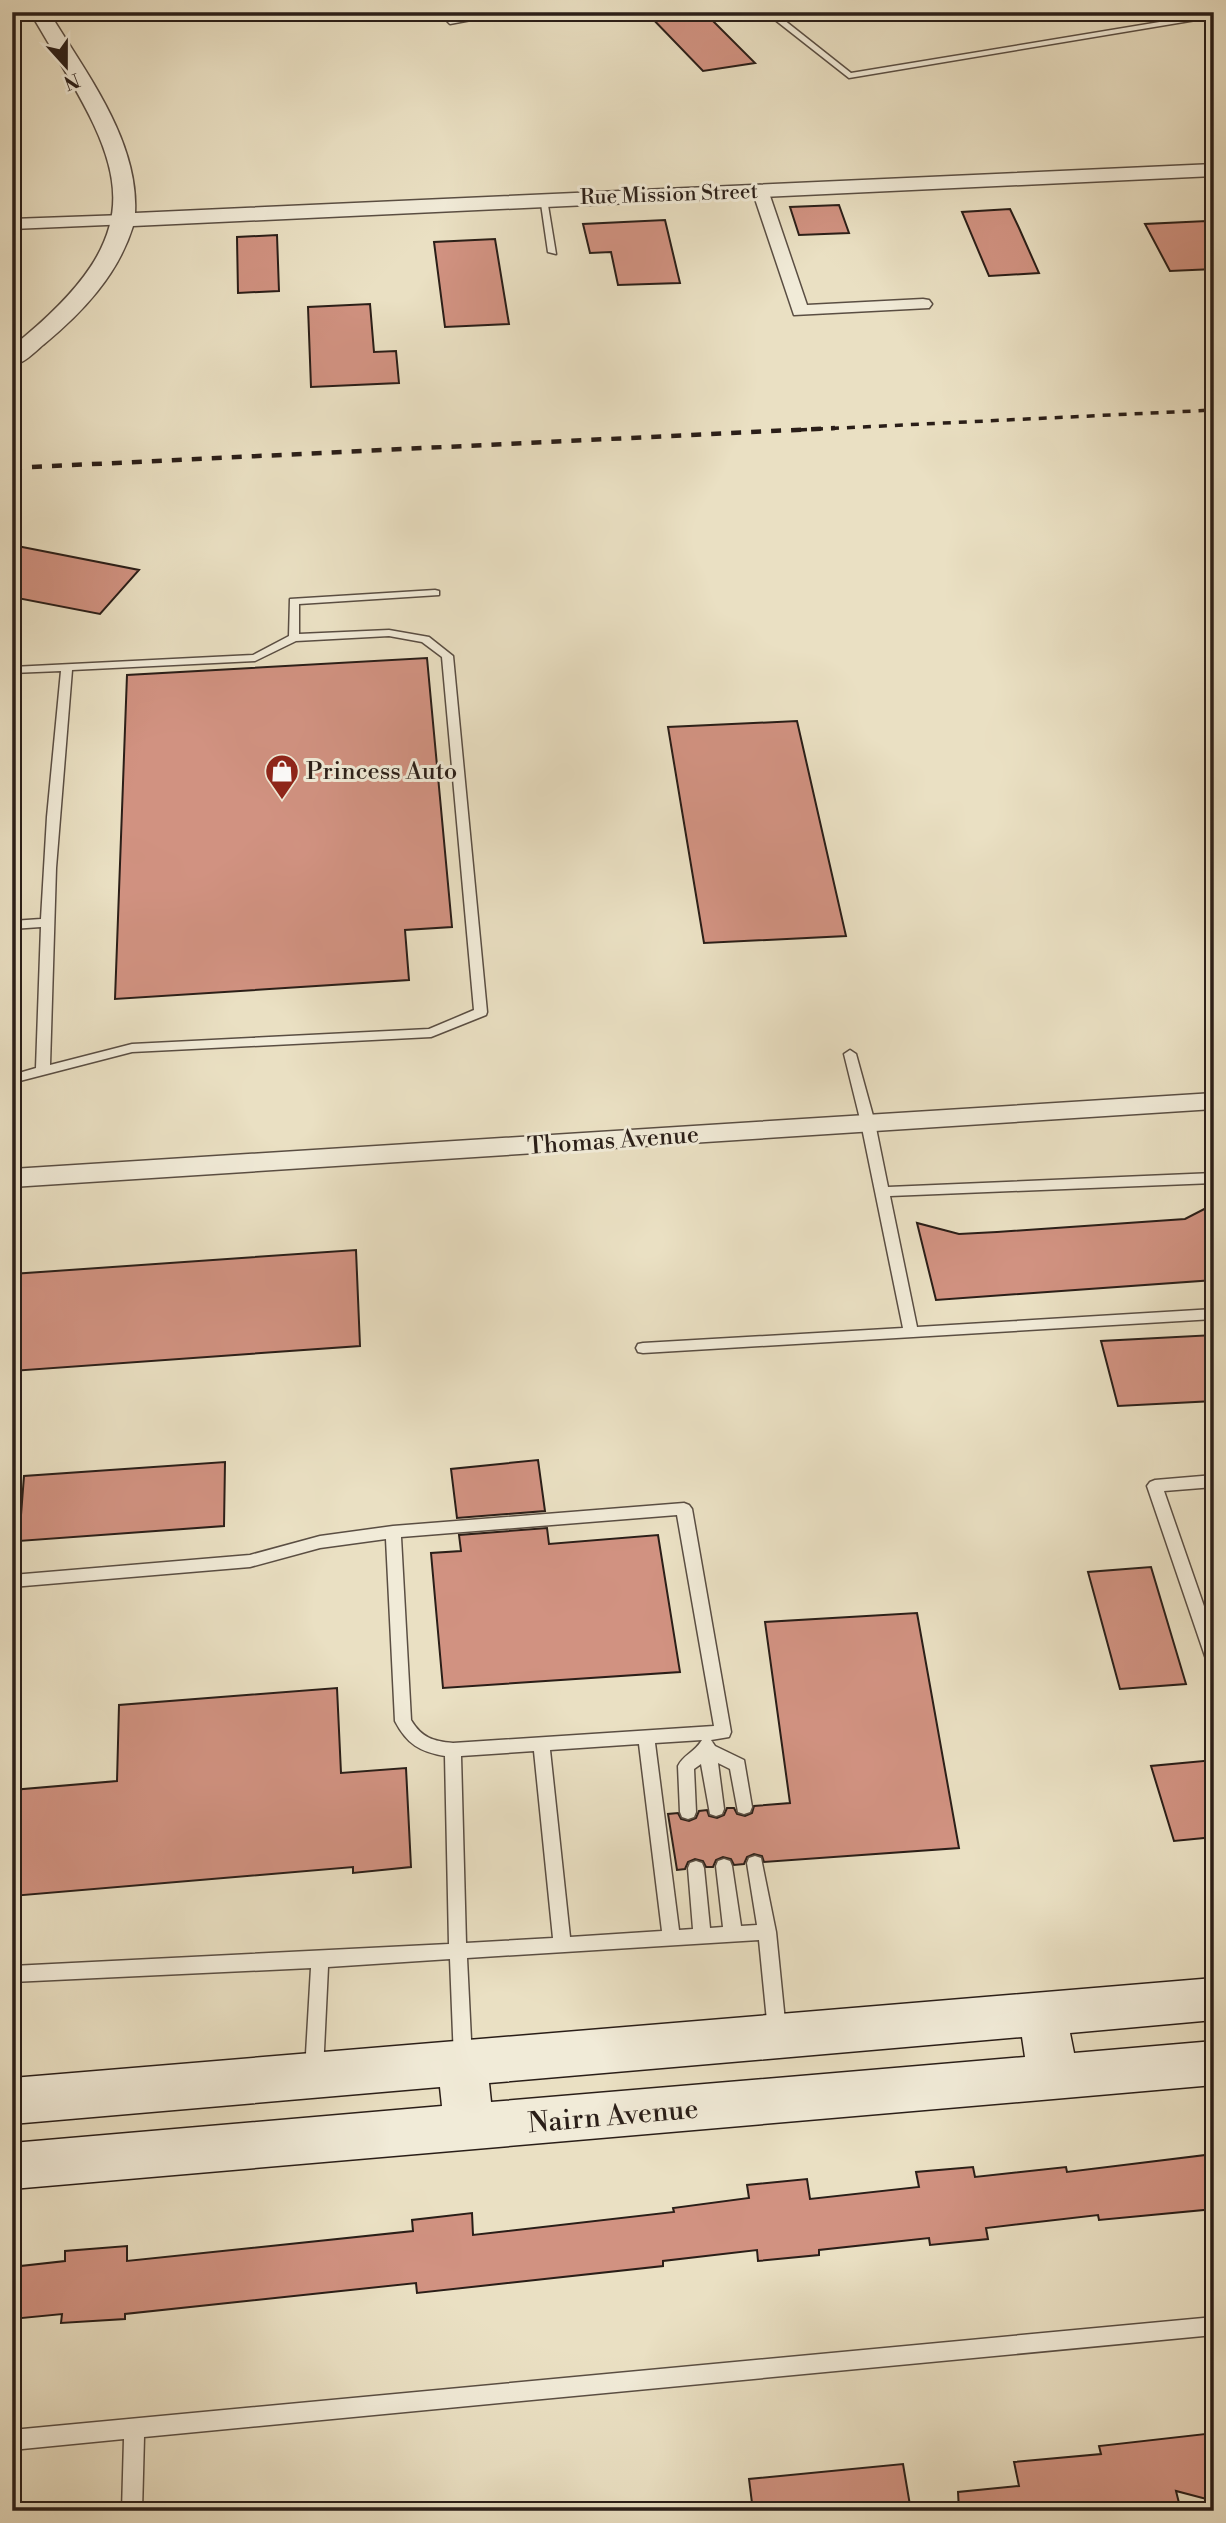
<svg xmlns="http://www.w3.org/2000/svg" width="1226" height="2523" viewBox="0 0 1226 2523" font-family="'Libre Bodoni',serif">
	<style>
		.building { fill: #d19281; stroke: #2a1e18; stroke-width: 2 }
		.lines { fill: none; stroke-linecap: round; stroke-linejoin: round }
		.service-casing { stroke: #5a4e43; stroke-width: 3 }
		.minor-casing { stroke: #5a4e43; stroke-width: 3 }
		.tertiary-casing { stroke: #5a4e43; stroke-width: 3 }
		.secondary-casing { stroke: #2a1e18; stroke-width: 3 }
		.service { fill: #f1ebd8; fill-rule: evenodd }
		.minor { fill: #f1ebd8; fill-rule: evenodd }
		.tertiary { fill: #f1ebd8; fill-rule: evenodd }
		.secondary { fill: #f1ebd8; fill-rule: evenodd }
		.rail-far1 { stroke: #2a1e18; stroke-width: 3.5; stroke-dasharray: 8 8; stroke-linecap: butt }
		.rail { stroke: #2a1e18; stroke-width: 4.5; stroke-dasharray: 10 10; stroke-linecap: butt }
		.labels { text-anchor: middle; stroke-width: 6; stroke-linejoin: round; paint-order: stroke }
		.far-street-label { font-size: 21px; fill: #2a1e18; stroke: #f1ebd8 }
		.poi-label { font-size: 24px; fill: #2a1e18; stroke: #f1ebd8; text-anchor: start }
		.street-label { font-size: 24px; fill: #2a1e18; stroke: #f1ebd8 }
		.near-street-label { font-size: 28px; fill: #2a1e18; stroke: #f1ebd8 }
	</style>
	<rect width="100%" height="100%" fill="#eae0c3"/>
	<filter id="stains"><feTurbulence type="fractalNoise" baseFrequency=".00286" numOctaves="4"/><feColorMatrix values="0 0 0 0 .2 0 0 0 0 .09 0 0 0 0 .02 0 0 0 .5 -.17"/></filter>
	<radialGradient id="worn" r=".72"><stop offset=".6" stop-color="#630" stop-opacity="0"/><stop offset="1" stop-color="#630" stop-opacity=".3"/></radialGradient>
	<path class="building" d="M646 12H704L755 63 703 71Z
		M839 205 849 233 799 235 790 207Z
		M1010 209 1019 228 1039 273 989 276 962 212Z
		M665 220 680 283 618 285 611 252 590 253 583 224Z
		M1207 221 1214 233V269L1170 271 1145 224Z
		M277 235 279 291 238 293 237 237Z
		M495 239 509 324 445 327 434 242Z
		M370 304 374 352 396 351 399 383 311 387 308 307Z
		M12 545 139 570 100 614 12 597Z
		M427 658 452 927 405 930 409 980 115 999 127 675Z
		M797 721 846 936 704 943 668 727Z
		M1214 1204V1280L936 1300 917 1223 959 1234 997 1232 1185 1219Z
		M356 1250 360 1346 12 1371V1274Z
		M1214 1335V1401L1118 1406 1101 1341Z
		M538 1460 545 1511 457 1518 451 1469Z
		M225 1462 224 1526 19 1541 24 1476Z
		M547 1528 549 1544 658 1535 680 1672 443 1688 431 1553 461 1551 459 1535Z
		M1151 1567 1186 1684 1120 1689 1088 1572Z
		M917 1613 959 1848 764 1862 762 1856 754 1854 747 1857 744 1864 734 1865 731 1859 723 1857 716 1860 713 1867H706L703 1861 695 1859 688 1862 685 1869 677 1870 668 1814 678 1813 681 1819 689 1821 696 1818 699 1811 707 1810 709 1816 717 1818 724 1815 727 1808H734L737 1814 745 1816 752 1813 754 1806 790 1803 765 1622Z
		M337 1688 341 1773 406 1768 411 1867 353 1873V1867L12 1896V1790L117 1781 119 1705Z
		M1214 1760V1837L1174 1841 1151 1766Z
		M1214 2154V2209L1099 2220 1098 2215 986 2228 988 2239 930 2245 929 2238 819 2250V2255L758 2261 757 2250 663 2261V2266L417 2293 416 2283 125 2314V2319L61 2323 62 2314 12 2319V2267L65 2261V2251L127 2246V2261L413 2231 412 2220 472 2213 473 2235 674 2212 673 2208 749 2198 747 2185 807 2179 810 2199 919 2187 916 2172 973 2167 975 2177 1066 2167 1067 2172Z
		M1214 2433V2501L1176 2491 1181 2511H959L958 2492 1019 2486 1014 2462 1101 2454 1099 2446Z
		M903 2464 911 2511H753L749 2479Z"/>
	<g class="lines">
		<g class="service-casing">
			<path id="service" d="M438 12H446L452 19 494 12H514L450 24Z
				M765 12H774L851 73 1214 13V17L849 78Z
				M540 197 547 199 556 254 548 252Z
				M435 590 439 591V595L299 604V634L389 630 429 637 453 656 487 1012 486 1015 431 1037 132 1052 12 1083V1075L36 1068 41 927 12 929V921L41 919 47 817 61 671 12 673V667L253 655 289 636 290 599ZM389 636 422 642 442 657 474 1010 429 1029 132 1044 50 1065 56 868 72 670 255 661 296 641Z
				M850 1050 856 1054 875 1123 888 1187 1214 1173V1183L890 1196 917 1327 1214 1309V1319L643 1353 638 1352 636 1348 638 1344 643 1343 903 1328 861 1123 844 1054Z
				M1214 1475V1487L1164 1491 1214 1635V1665L1208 1664 1206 1659 1147 1486 1150 1482 1155 1480Z
				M684 1503 689 1505 692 1509 731 1732 729 1737 711 1740 715 1746 744 1760 752 1807 750 1812 744 1814 738 1812 730 1769 718 1763 724 1809 722 1814 716 1816 710 1814 701 1764 694 1769 696 1812 694 1817 688 1819 682 1817 680 1812 678 1766C683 1755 694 1753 702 1740L655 1743 679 1930 693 1929 688 1868 690 1863 696 1861 702 1863 704 1868 710 1928 723 1927 716 1866 718 1861 724 1859 730 1861 732 1866 741 1926 757 1925 747 1863 749 1858 755 1856 761 1858 776 1932 786 2031 783 2037 777 2039 771 2037 768 2031 759 1940 467 1958 472 2060 469 2066 463 2068 457 2066 454 2060 450 1959 328 1967 323 2071 320 2077 314 2079 308 2077 305 2071 311 1968 12 1982V1966L449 1944 445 1756C420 1752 407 1744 395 1721L386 1539 320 1548 250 1567 12 1587V1575L250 1555 320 1536 393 1526ZM677 1515 714 1726 453 1743C433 1741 422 1738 411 1720L401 1537ZM639 1744 662 1931 570 1937 550 1750ZM534 1751 553 1938 466 1943 461 1756Z
				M1214 2317V2335L144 2437 142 2511H122L124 2439 12 2450V2430Z"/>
		</g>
		<g class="minor-casing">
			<path id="minor" d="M760 185 768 190 807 305 923 299 929 300 932 304 929 308 794 315 752 190Z
				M124 215 130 216 132 220 130 224 12 229V219Z
				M1214 1093V1109L12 1187V1169Z"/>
		</g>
		<g class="tertiary-casing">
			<path id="tertiary" d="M30 12H49C85 72 139 140 135 213L1214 164V176L133 226C118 275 82 313 43 345 34 353 24 363 12 366V347C169 221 118 161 30 12Z"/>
		</g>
		<g class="secondary-casing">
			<path id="secondary" d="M1214 1978V2020L1070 2033 1074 2053 1214 2041V2085L12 2189V2143L442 2106 440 2087 12 2124V2078ZM1022 2037 1025 2057 491 2102 489 2083Z"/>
		</g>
		<use href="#service" class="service"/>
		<use href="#minor" class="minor"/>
		<use href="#tertiary" class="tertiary"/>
		<use href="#secondary" class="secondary"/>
		<path class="rail-far1" d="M799 430 1214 410"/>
		<path class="rail" d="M12 468 835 428"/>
	</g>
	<defs>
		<g id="shop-pin" transform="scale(1.75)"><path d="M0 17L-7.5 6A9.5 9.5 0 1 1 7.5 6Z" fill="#8f2418" stroke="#f1ebd8"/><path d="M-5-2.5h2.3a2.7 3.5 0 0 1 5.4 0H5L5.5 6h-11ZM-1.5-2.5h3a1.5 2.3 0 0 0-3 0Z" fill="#fff"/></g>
	</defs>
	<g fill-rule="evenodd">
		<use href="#shop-pin" x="282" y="771"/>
	</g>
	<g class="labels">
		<g class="far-street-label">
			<text transform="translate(669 194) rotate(-2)" y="7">Rue Mission Street</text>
		</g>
		<g class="poi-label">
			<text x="306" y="779">Princess Auto</text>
		</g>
		<g class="street-label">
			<text transform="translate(613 1140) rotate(-4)" y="8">Thomas Avenue</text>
		</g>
		<g class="near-street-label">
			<text transform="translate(613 2115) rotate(-5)" y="10">Nairn Avenue</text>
		</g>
	</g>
	<rect width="1226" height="2523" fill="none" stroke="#eae0c3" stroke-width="42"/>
	<rect x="14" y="14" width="1198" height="2495" fill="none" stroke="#2a1e18" stroke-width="3.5"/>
	<rect x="21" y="21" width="1184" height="2481" fill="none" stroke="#2a1e18" stroke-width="2"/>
	<g transform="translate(66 66) rotate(159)" stroke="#f1ebd8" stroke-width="5" paint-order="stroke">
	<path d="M0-5L12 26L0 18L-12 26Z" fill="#2a1e18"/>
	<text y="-10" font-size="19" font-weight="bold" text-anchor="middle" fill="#2a1e18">N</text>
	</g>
	<rect width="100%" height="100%" filter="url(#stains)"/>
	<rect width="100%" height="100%" fill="url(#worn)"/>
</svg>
